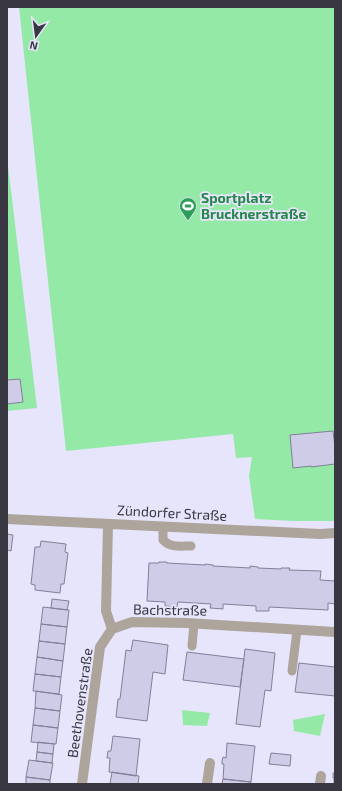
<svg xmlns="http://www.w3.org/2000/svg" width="342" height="791" viewBox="0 0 342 791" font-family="'Exo 2',sans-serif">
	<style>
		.green { fill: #95e9a7 }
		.building { fill: #cfcce8; stroke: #827f99 }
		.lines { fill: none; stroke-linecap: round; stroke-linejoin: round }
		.lane { stroke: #ada59b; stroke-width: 9 }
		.street { stroke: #ada59b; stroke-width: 10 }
		.labels { text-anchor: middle; stroke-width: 3.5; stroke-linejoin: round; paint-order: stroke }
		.leisure-label { font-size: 14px; font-weight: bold; fill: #27864d; stroke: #e7e5fb; text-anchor: start }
		.street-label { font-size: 14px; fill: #383742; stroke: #e7e5fb }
	</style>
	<rect width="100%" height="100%" fill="#e7e5fb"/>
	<path class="green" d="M19 7H335V521H294L255 519 249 476 252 457 236 458 233 434 66 451Z
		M7 157 37 408 7 411Z
		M182 710 210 713 207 726 183 725Z
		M325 714 320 736 294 731 293 720Z"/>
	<path class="building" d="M20 379 23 402 7 404V380Z
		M333 431 335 447V464L311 467V466L293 468 290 435Z
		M7 534 13 535 11 551 7 550Z
		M41 541 66 544 65 552 68 553 64 584H61L60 593 35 590V585L31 584 35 547H40Z
		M159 562H167V563L205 565V564L213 565V566L250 568V566L258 567V568L281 569V568H290L289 570 321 571 320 580 335 581V604L328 603V610L269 607V611H256V606L223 604V609L210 608 211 604 178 602 177 607 165 606V602L147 601 149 563H159Z
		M52 599 69 601 67 610 51 608Z
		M43 607 69 610 67 627 41 624Z
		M41 624 67 627 65 644 39 641Z
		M133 640 168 645 165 674 153 672 147 721 116 717 118 699H120L126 650 131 651Z
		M39 641 65 644 63 661 37 657Z
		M245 649 275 653 271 691 265 690 260 727 236 724Z
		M187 652 244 659 240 687 183 680Z
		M37 657 63 661 61 677 35 674Z
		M299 663 335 667V696L295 692Z
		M35 674 61 677 59 694 33 691Z
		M36 691 62 695 60 711 35 708Z
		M35 708 60 711 58 728 33 725Z
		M33 725 58 728 56 744 31 742Z
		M113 736 140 739 136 776 109 772 110 758H107L108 751H111Z
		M38 742 54 744 53 754 37 752Z
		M227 743 255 746 251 782 223 779 224 764H222V761L223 757 226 758Z
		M37 752 53 754 52 763 36 761Z
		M271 753 291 755 290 766 269 764Z
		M29 760 53 763 50 780 26 777Z
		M112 772 139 776 138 784H110Z
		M333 773H335V784H334V778H333Z
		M26 777 50 780V784H26Z
		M223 779 251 782 250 784H222Z"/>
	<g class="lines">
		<path class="lane" d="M163 527V540C171 548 180 546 191 546
			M192 646 194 624
			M292 671 297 630"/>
		<path class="street" d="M7 519 320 534 335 533
			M108 524 106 611 112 629
			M112 629 132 622 186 623 335 632
			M82 784 100 647 112 629
			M207 784 210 763
			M320 784 321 776"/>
	</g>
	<defs>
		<g id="stadium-pin" transform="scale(0.9)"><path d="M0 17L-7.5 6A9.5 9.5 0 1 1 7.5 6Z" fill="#2e9e5b" stroke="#e7e5fb"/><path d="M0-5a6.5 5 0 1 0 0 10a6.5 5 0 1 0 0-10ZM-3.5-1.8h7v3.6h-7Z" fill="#fff"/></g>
	</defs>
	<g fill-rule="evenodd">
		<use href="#stadium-pin" x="188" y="206"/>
	</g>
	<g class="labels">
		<g class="leisure-label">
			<text x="201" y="203">Sportplatz<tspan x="201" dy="16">Brucknerstraße</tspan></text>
		</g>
		<g class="street-label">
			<text transform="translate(172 513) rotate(3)" y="5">Zündorfer Straße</text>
			<text transform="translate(170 610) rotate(1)" y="5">Bachstraße</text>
			<text transform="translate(80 703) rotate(-82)" y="5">Beethovenstraße</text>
		</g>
	</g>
	<rect width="342" height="791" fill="none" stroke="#383742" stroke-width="16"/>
	<g transform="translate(36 36) rotate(194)" stroke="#e7e5fb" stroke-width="3" paint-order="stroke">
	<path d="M0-3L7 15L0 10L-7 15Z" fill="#383742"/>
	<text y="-6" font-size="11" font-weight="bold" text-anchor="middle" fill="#383742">N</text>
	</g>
</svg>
